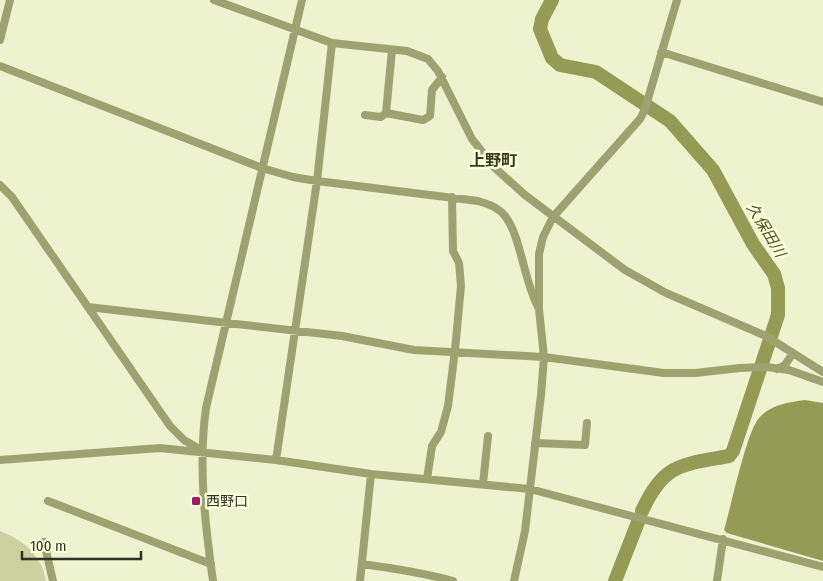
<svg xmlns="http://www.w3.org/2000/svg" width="823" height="581" viewBox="0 0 823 581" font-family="'Fira Sans Condensed','Noto Sans JP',sans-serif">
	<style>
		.green { fill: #ccd29f }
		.water { fill: #949b54 }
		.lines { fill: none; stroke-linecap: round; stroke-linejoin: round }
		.river { stroke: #949b54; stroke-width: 14 }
		.minor { stroke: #9da370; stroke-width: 8 }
		.poi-dot { fill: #a21a65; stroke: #faffdc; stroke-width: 2 }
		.labels { text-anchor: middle; stroke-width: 5; stroke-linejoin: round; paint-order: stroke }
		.poi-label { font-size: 14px; fill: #313225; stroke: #faffdc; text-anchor: start }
		.water-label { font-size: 15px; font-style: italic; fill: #4f531e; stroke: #faffdc }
		.quarter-label { font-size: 16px; font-weight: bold; fill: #36391c; stroke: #faffdc }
	</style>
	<rect width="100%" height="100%" fill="#edf2cf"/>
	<path class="green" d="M0 531C24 540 41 555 46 581H0Z"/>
	<path class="water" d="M805 400 823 403V561L727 533 724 530C731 507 746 433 759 418 770 405 789 402 805 400Z"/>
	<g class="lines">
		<path class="river" d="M552 0 542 19 540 29 552 58 560 65 596 72 670 121 713 170 753 244 774 274 778 288V315L733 451 729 456C681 465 664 463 642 511
			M615 581 638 522"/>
		<path class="minor" d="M214 0 332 43 407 51 428 59 438 71 472 139 495 168 525 195 625 270 666 293 766 336 823 372
			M0 40 10 0
			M661 52 823 102
			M0 66 262 168 293 177 317 181 478 201C488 204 498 207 505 216 521 236 524 283 539 309
			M386 113 423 120 430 116 432 90 442 77
			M365 115 381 117 386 113 392 50
			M0 185 12 197 170 426 184 440 201 450
			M88 307 342 336 414 350 544 357 664 373H695L740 368 766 367 789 370 823 382
			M777 369 785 365 793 353
			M535 443 585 445 587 423
			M0 460 160 448 276 460 371 474 530 489 823 567
			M276 460 317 181 332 43
			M427 479 432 446 441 432 448 406 455 350 461 286 459 263 453 251 452 197
			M483 484 488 436
			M48 501 211 564
			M44 542 53 581
			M362 564C392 568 424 573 453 581
			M213 581C205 524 198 466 206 408L302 0
			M360 581 371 474
			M514 581 525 531 541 395 544 357 539 309V254L543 237 553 217 640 119 645 109 677 0
			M717 581 723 539"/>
	</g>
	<rect class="poi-dot" x="191" y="496" width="10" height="10" rx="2.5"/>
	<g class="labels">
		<g class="poi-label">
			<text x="206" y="506">西野口</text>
		</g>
		<g class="water-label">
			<text transform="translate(766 230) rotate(59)" y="5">久保田川</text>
		</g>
		<g class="quarter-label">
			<text x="493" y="166">上野町</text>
		</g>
	</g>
	<path d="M22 551v8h119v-8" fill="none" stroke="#313225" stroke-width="2.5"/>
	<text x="30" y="551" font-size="15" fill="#313225" stroke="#faffdc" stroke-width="4" paint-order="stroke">100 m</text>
</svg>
